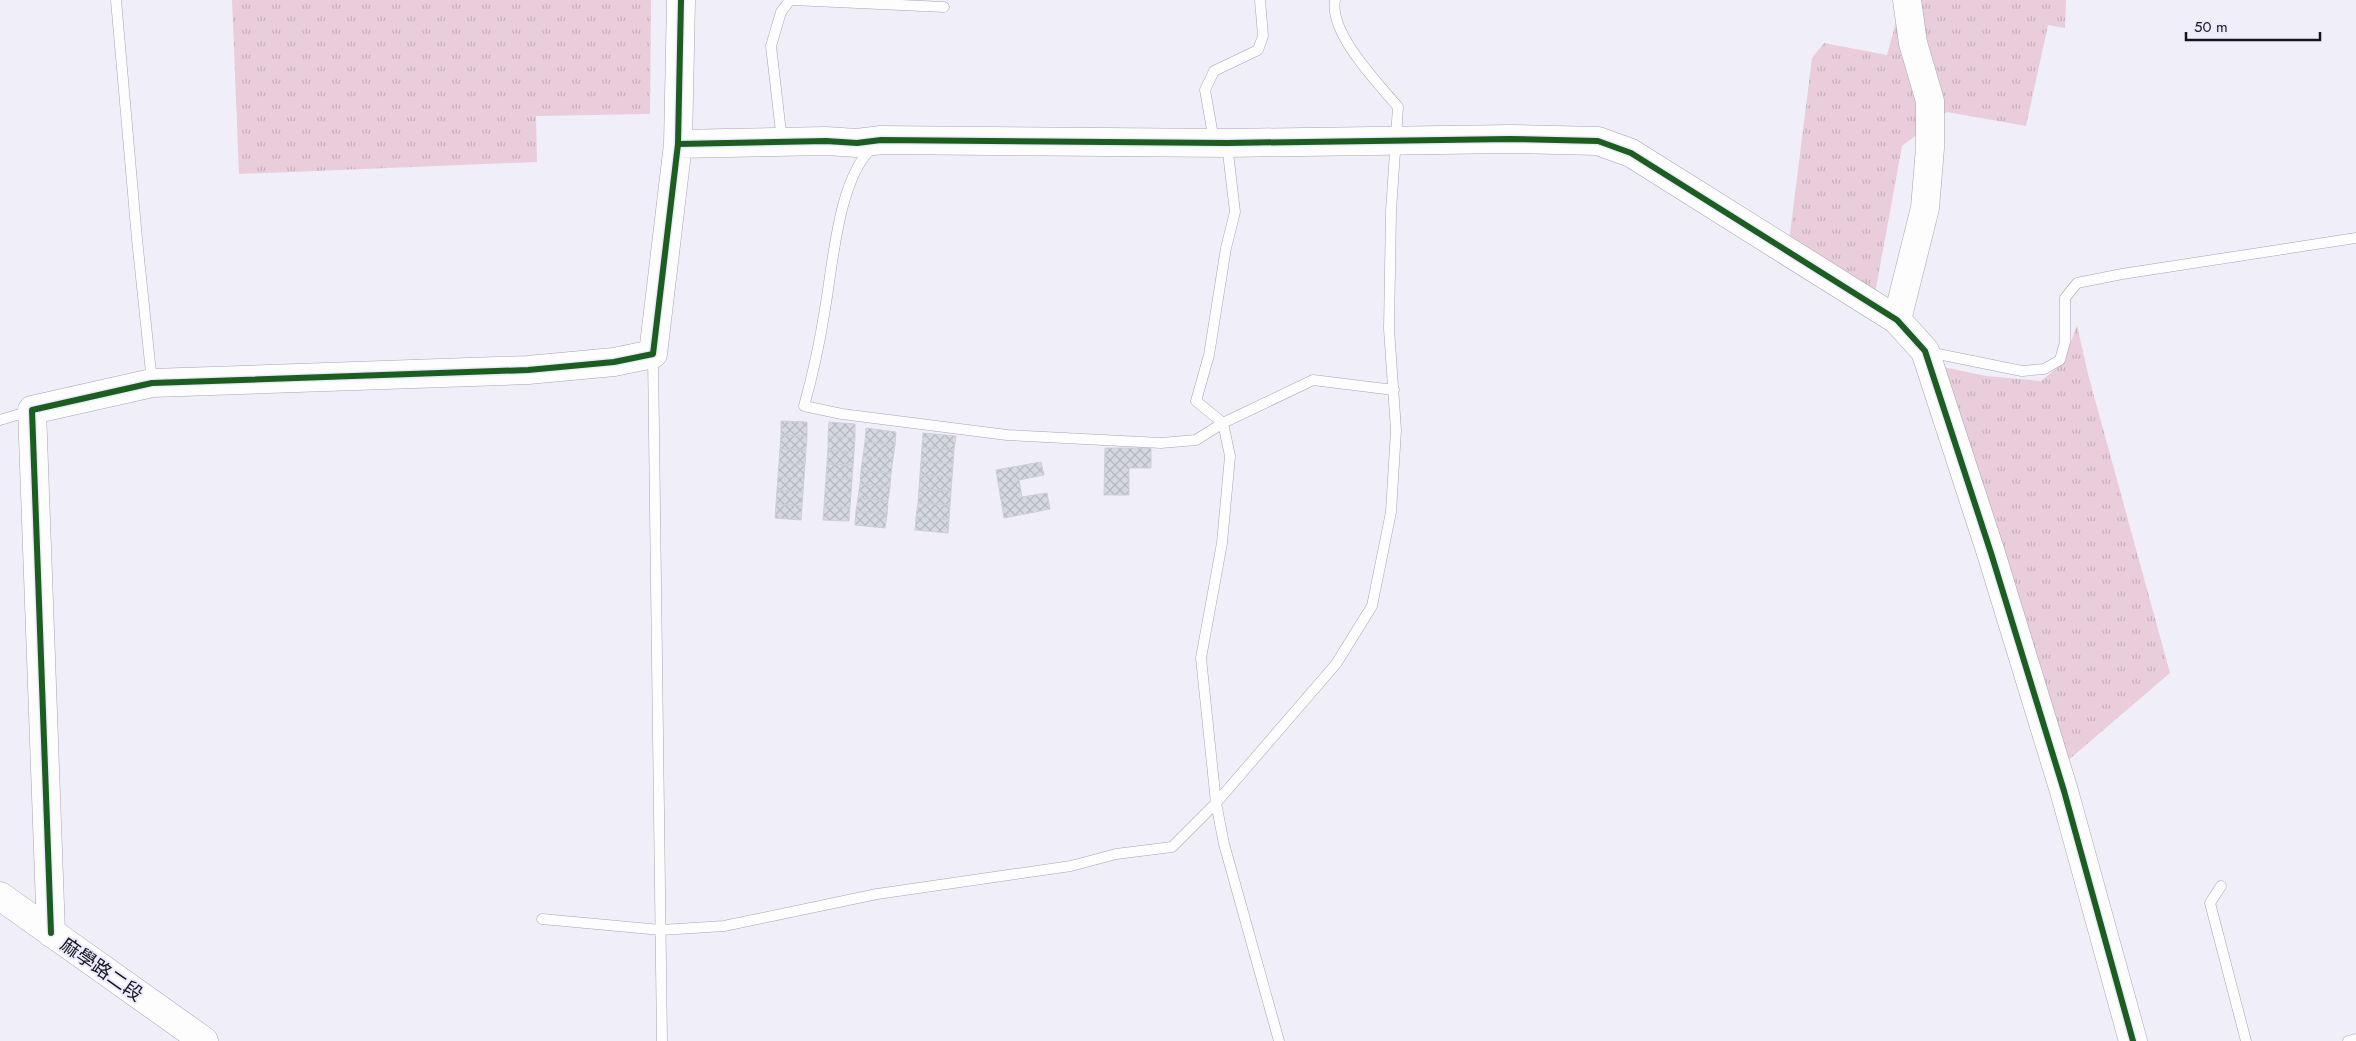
<svg xmlns="http://www.w3.org/2000/svg" width="2356" height="1041" viewBox="0 0 2356 1041" font-family="Jost,'Noto Sans TC',sans-serif">
	<style>
		.grass { fill: url(#grass-tufts) }
		.building { fill: url(#building-cross-hatch); stroke: #cccfd7 }
		.lines { fill: none; stroke-linecap: round; stroke-linejoin: round }
		.lane-casing { stroke: #a6a5af; stroke-width: 11 }
		.secondary-casing { stroke: #a6a5af; stroke-width: 29 }
		.lane { stroke: #fdfdfe; stroke-width: 10 }
		.secondary { stroke: #fdfdfe; stroke-width: 28 }
		.cycleway-casing { stroke: #ecebfd; stroke-width: 9 }
		.cycleway { stroke: #1b5e20; stroke-width: 6 }
		.labels { text-anchor: middle; stroke-width: 4; stroke-linejoin: round; paint-order: stroke }
		.street-label { font-size: 19px; fill: #15141e; stroke: #ecebfd }
	</style>
	<defs>
		<pattern id="grass-tufts" width="24" height="20" patternUnits="userSpaceOnUse" patternTransform="scale(1.25)"><rect width="24" height="20" fill="#e9cddb"/><path d="M3 7l-1-3M5 7V3M7 7l1-3M15 17l-1-3M17 17v-4M19 17l1-3" fill="none" stroke="#c7afbc"/></pattern>
		<pattern id="building-cross-hatch" width="8" height="8" patternUnits="userSpaceOnUse" patternTransform="scale(1.25)"><rect width="8" height="8" fill="#d5d8e2"/><path d="M0 0l8 8M0 8l8-8" fill="none" stroke="#b6b8c1"/></pattern>
	</defs>
	<rect width="100%" height="100%" fill="#f0eff9"/>
	<path class="grass" d="M232 0H651L650 114 536 116 537 162 239 174Z
		M1902 0H2066L2065 28 2048 25 2026 126 1947 112 1902 146 1874 299 1789 242 1812 58 1824 43 1887 55Z
		M2077 325 2088 374 2170 673 2058 769 1919 362 1986 376 2041 381 2063 363Z"/>
	<path class="building" d="M781 421 807 422V436L781 435Z
		M829 422 855 424V438L828 436Z
		M866 428 896 432 895 445 865 442Z
		M923 433 956 436 954 450 922 447Z
		M781 435 807 436 806 450 780 449Z
		M828 436 855 438 854 452 828 450Z
		M865 442 895 445 893 459 863 456Z
		M922 447 954 450 953 464 921 461Z
		M1105 448H1151V468H1129V495H1104Z
		M780 449 806 450 805 464 779 463Z
		M828 450 854 452 853 465 827 464Z
		M863 456 893 459 891 473 861 470Z
		M921 461 953 464 952 477 920 475Z
		M1041 462 1044 475 1019 480 1022 497 1047 493 1050 509 1004 518 996 470Z
		M779 463 805 464 804 478 778 477Z
		M827 464 853 465 852 479 826 478Z
		M861 470 891 473 890 487 860 484Z
		M920 475 952 477 951 491 919 489Z
		M778 477 804 478 803 492 777 490Z
		M826 478 852 479 851 493 825 492Z
		M860 484 890 487 888 501 858 498Z
		M919 489 951 491 950 505 918 503Z
		M777 490 803 492 802 506 776 504Z
		M825 492 851 493 850 507 824 506Z
		M858 498 888 501 887 515 856 511Z
		M918 503 950 505 949 519 916 517Z
		M776 504 802 506 801 520 775 518Z
		M824 506 850 507 849 521 823 520Z
		M856 511 887 515 885 528 855 525Z
		M916 517 949 519 948 533 915 530Z"/>
	<g class="lines">
		<g class="lane-casing">
			<path id="lane" d="M116 0 137 239 152 382
				M793 0 944 7
				M782 141 771 46 781 12 790 0
				M1214 141 1205 90 1214 71 1258 50 1263 36 1260 0
				M1227 144 1235 212 1226 248 1209 355 1196 401 1223 423 1230 456 1222 543 1201 658 1216 803 1224 844 1279 1041
				M873 147C838 178 833 264 825 309 820 341 813 374 804 406L842 414 1007 435 1161 443 1196 440 1223 423 1313 380 1394 390
				M1928 352 2022 371 2044 369 2060 360 2065 342V298L2077 283 2122 274 2356 238
				M653 355 662 1041
				M0 420 30 411
				M2221 886 2210 903 2246 1041
				M542 919 661 930 724 926 877 894 1071 866 1116 854 1172 847 1216 803 1336 664 1372 606 1391 512 1396 430 1389 329 1391 211 1398 107C1377 82 1329 33 1335 0
				M2348 1041 2356 1039"/>
		</g>
		<g class="secondary-casing">
			<path id="secondary" d="M681 0 678 144 826 141 857 143 881 140 1227 143 1510 139 1598 141 1631 153 1897 320 1925 351 1991 553 2064 791 2133 1041
				M1897 320 1925 208 1930 148V101L1913 43 1907 0
				M0 896 204 1041
				M51 933 32 410 152 383 528 370 614 362 653 354 678 144"/>
		</g>
		<use href="#lane" class="lane"/>
		<use href="#secondary" class="secondary"/>
		<g class="cycleway-casing">
			<path id="cycleway" d="M681 0 678 144 826 141 857 143 881 140 1227 143 1510 139 1598 141 1631 153 1897 320 1925 351 1991 553 2064 791 2133 1041
				M51 933 32 410 152 383 528 370 614 362 653 354 678 144"/>
		</g>
		<use href="#cycleway" class="cycleway"/>
	</g>
	<g class="labels">
		<g class="street-label">
			<text transform="translate(102 969) rotate(35)" y="7">麻學路二段</text>
		</g>
	</g>
	<path d="M2186 32v8h134v-8" fill="none" stroke="#15141e" stroke-width="2.5"/>
	<text x="2194" y="32" font-size="15" fill="#15141e" stroke="#ecebfd" stroke-width="4" paint-order="stroke">50 m</text>
</svg>
